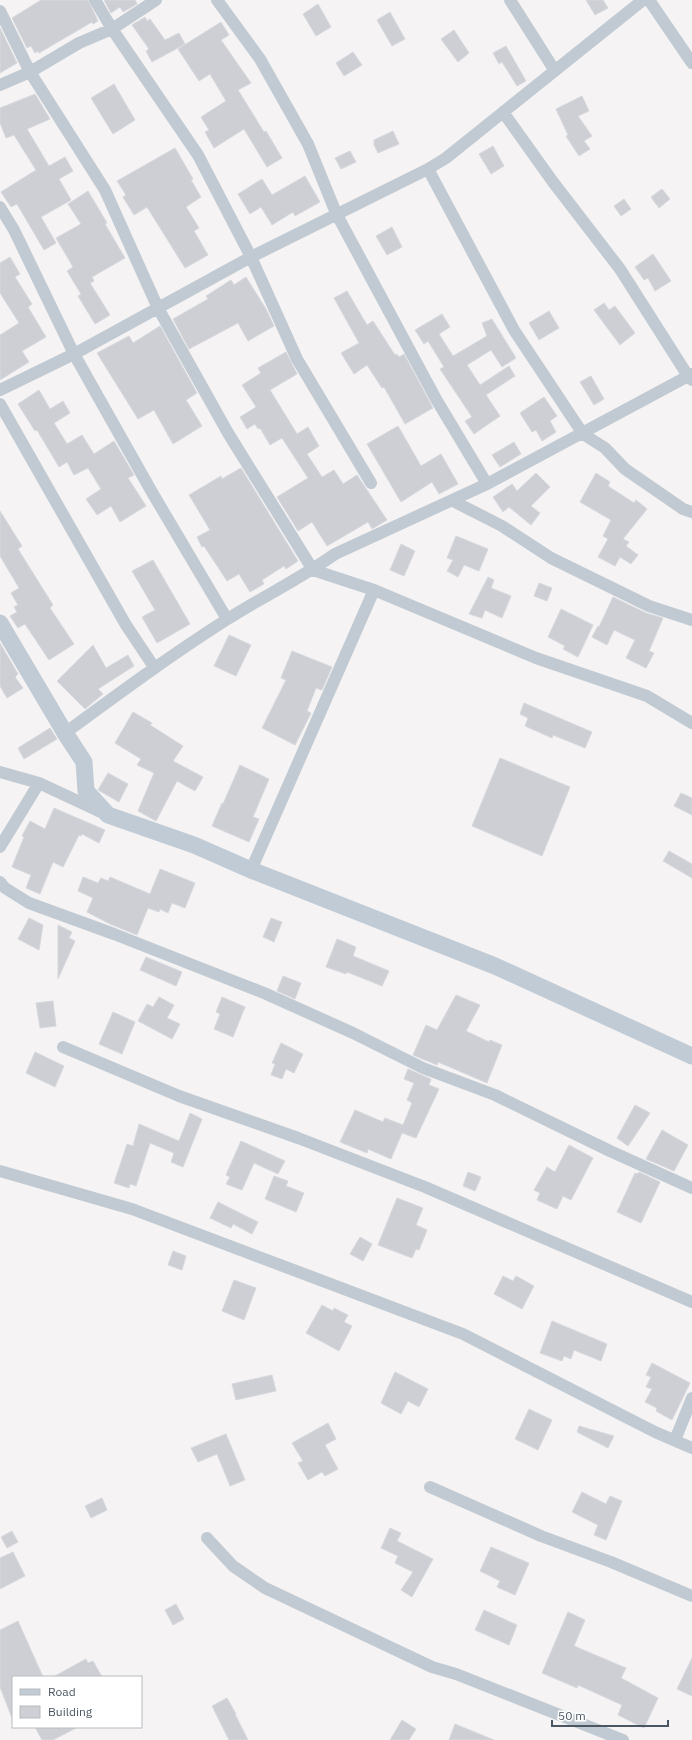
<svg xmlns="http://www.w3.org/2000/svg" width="692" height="1740" viewBox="0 0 692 1740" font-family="'IBM Plex Sans',sans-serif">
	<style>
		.building { fill: #cdcfd5; stroke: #d7d9de }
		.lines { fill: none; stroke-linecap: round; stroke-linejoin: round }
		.street { stroke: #c1cad2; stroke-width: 12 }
		.secondary { stroke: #c1cbd6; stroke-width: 17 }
	</style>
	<rect width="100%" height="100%" fill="#f5f3f3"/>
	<path class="building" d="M41 0H88L98 21 93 24 92 22 39 53 38 51 35 53 31 46 27 48 12 18Z
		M104 0H135L137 4 123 12 120 7 111 13Z
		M586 0H603L608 8 595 15Z
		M318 4 331 27 316 36 303 14Z
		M390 12 405 39 392 46 377 20Z
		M145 17 147 21 150 19 165 40 179 33 185 44 152 62 146 51 149 49 132 25Z
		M221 22 229 35 221 40 251 83 238 90 264 132 266 131 282 158 267 167 244 129 214 148 205 132 209 130 201 117 226 101 210 74 199 81 178 49Z
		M0 28 17 63 0 73Z
		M454 30 469 53 458 62 441 39Z
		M506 46 526 81 517 86 502 62 499 64 493 53Z
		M353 52 362 65 344 76 336 63Z
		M114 84 135 120 113 134 91 98Z
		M35 94 50 119 27 129 49 166 65 157 73 171 59 179 71 200 41 217 56 243 44 250 17 204 11 207 1 192 36 170 14 135 6 138 0 123V108Z
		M582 96 589 111 578 116 592 136 584 141 590 149 579 156 566 136 568 135 556 109Z
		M393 131 399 144 378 153 374 145V140Z
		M493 146 504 166 491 174 479 154Z
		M175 148 193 179 191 180 201 197 186 207 199 228 194 231 208 255 185 268 147 207 134 215 123 197 126 195 117 181Z
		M350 151 356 162 341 169 335 158Z
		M305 176 320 202 295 216 293 212 272 225 261 207 250 214 238 194 262 179 272 195Z
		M662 189 670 199 659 208 651 197Z
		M88 191 107 223 105 224 125 258 92 277 94 281 90 283 110 315 95 324 78 296 81 294 67 271 73 267 56 238 81 224 68 204Z
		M624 199 631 209 621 216 614 206Z
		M392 227 402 247 387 255 376 236Z
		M653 254 671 281 655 291 648 278 644 280 635 267Z
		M10 257 20 274 15 277 32 304 28 307 46 337 22 351 29 362 0 380V335L19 323 0 293V263Z
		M246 277 266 309 274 326 248 341 238 323 189 349 173 319 208 299 206 296 231 280 234 285Z
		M347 291 367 325 373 321 395 355 397 354 399 357 404 354 433 408 405 424 384 387 382 388 367 365 354 374 341 353 359 343 334 298Z
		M604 303 609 310 615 306 635 333 620 345 594 310Z
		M549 311 559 328 539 340 529 323Z
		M442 314 450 327 439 334 453 356 487 336 482 323 492 319 516 358 502 367 491 350 467 365 480 385 509 366 515 376 486 395 500 416 474 434 465 421 472 417 440 369 444 367 428 341 424 344 415 330Z
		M160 326 197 393 186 400 202 426 173 444 154 410 138 419 97 353 129 336 133 343Z
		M286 352 297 374 270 390 297 434 308 427 319 446 307 454 322 477 334 470 343 484 357 475 387 520 372 529 368 522 327 546 312 522 298 531 277 497 308 478 282 438 270 445 260 428 258 429 255 424 247 429 240 417 256 407 242 385 261 373 258 368Z
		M591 376 604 399 594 405 580 382Z
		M39 390 50 409 63 401 70 413 54 423 67 444 82 435 94 454 114 441 134 475 128 478 146 506 120 522 111 506 97 515 86 499 101 489 88 468 74 475 67 462 59 467 37 430 35 431 18 404Z
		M544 397 557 416 550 421 556 432 542 441 536 430 532 432 520 413Z
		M398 426 421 466 441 454 458 484 439 494 432 482 401 502 367 444Z
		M514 442 521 454 500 467 492 455Z
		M241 468 298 561 286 569 284 566 262 580 264 584 250 592 239 574 227 581 204 546 202 547 197 537 210 530 189 495 221 476 222 479Z
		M536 473 550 487 531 506 540 513 531 525 509 507 503 512 493 497 512 484 517 491Z
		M596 473 610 482 608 486 634 503 636 500 647 509 623 539 629 542 626 546 638 555 631 564 620 557 615 566 598 557 608 539 603 536 611 520 580 502Z
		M0 511 22 546 18 549 53 605 50 608 74 644 49 660 25 624 18 628 10 616 17 612 14 607 18 605 11 593 19 588 0 556Z
		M456 536 488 549 479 571 464 565 458 577 447 571 453 560 447 558Z
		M401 544 415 551 404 576 390 570Z
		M153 560 190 624 157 643 142 617 155 610 132 571Z
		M488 577 494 580 491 588 511 596 502 618 485 610 482 618 469 614Z
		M539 583 552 588 547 601 534 596Z
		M613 597 646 613 663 618 649 651 654 653 646 668 626 658 635 640 614 630 607 645 592 637 598 626 599 627Z
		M561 609 593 625 578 657 563 649 565 646 548 637Z
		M229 635 251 645 236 676 214 666Z
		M0 643 18 674 15 677 23 688 7 698 0 686Z
		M93 645 106 668 128 655 134 666 98 689 103 694 85 709 57 681Z
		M292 651 332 667 322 690 316 688 307 711 311 713 295 745 262 728 286 680 281 678Z
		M524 703 592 732 585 748 553 735 552 738 525 726 528 718 520 714Z
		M133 712 152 723 150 725 183 746 173 761 203 777 195 791 177 781 156 821 138 811 154 773 137 765 141 759 115 743Z
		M50 728 57 739 24 759 18 748Z
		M500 758 570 787 542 856 472 826Z
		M240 765 269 779 253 817 259 819 249 842 212 826 222 803 223 804Z
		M108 773 128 784 119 802 98 790Z
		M681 793 692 798V815L674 806Z
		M54 808 105 830 99 843 82 834 81 836 79 835 63 867 53 862 40 894 26 888 31 875 12 867 24 837 22 836 30 821 45 829Z
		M669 851 692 864V878L663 861Z
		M160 869 195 883 185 908 172 903 168 913 160 909 159 912 148 908 137 935 110 924 87 912 93 898 78 891 83 877 98 883 101 878 108 881 110 877 150 894Z
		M29 918 43 925 39 950 18 939Z
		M271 918 282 922 274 942 263 937Z
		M58 925 72 932 69 938 75 941 58 979Z
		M337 939 356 947 353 956 389 971 382 986 347 972 346 974 326 967Z
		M146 957 182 972 176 986 140 970Z
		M283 976 301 983 295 999 277 991Z
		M456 995 480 1005 466 1031 489 1042 490 1040 502 1045 487 1083 438 1062 437 1065 413 1055 426 1025 437 1030Z
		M159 997 174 1005 167 1018 180 1024 172 1039 138 1021 147 1004 153 1007Z
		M222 997 245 1007 233 1037 214 1029 220 1014 216 1012Z
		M53 1001 56 1026 40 1028 36 1003Z
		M113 1012 135 1022 122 1054 99 1044Z
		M281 1043 303 1054 294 1073 286 1069 282 1079 271 1075 275 1064 272 1063Z
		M35 1052 64 1066 55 1087 26 1073Z
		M408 1069 431 1079 429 1085 439 1089 416 1138 402 1133 391 1159 368 1149 367 1153 340 1142 355 1110 383 1122 385 1118 403 1125 412 1103 407 1100 414 1083 404 1079Z
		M635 1105 650 1113 628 1146 617 1138Z
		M190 1113 202 1119 183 1167 171 1162 174 1153 150 1143 136 1186 130 1184 129 1188 114 1183 127 1144 133 1146 139 1124 179 1141Z
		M662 1130 688 1145 674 1171 646 1159Z
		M241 1141 285 1161 278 1174 254 1163 242 1190 226 1184 230 1177 226 1175Z
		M569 1145 593 1158 571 1200 563 1196 557 1209 537 1200 540 1193 534 1190 547 1167 555 1172Z
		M468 1172 481 1177 475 1191 463 1186Z
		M639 1172 660 1182 641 1223 617 1212 635 1173 638 1174Z
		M274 1176 288 1181 286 1186 304 1193 296 1212 265 1199Z
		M397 1198 423 1208 416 1225 427 1230 419 1250 416 1249 412 1258 378 1245Z
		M218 1202 258 1222 252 1234 233 1224 231 1228 210 1218Z
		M360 1237 372 1244 363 1261 350 1254Z
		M173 1251 186 1256 182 1270 168 1265Z
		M503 1276 513 1281 516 1276 534 1286 522 1309 494 1294Z
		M234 1280 256 1288 244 1320 222 1311Z
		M322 1305 333 1311 334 1308 348 1315 344 1322 352 1326 339 1351 306 1333Z
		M552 1321 607 1344 601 1361 574 1350 571 1359 564 1356 562 1361 540 1353Z
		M652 1363 690 1383 672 1420 656 1411 657 1408 645 1402 652 1389 646 1387 651 1377 646 1375Z
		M395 1372 428 1389 419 1407 408 1401 401 1414 381 1403Z
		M272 1375 276 1391 236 1400 232 1384Z
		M529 1409 552 1420 538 1450 515 1439Z
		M328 1423 336 1439 325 1445 338 1469 325 1476 322 1472 308 1480 298 1463 303 1461 292 1443Z
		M579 1426 614 1436 608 1448 577 1432Z
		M226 1434 245 1480 230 1486 217 1454 198 1462 191 1448Z
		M582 1492 606 1504 610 1496 622 1501 606 1540 594 1535 598 1525 572 1512Z
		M102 1498 107 1510 91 1518 85 1506Z
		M390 1528 401 1533 397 1541 433 1559 412 1597 401 1590 413 1572 395 1563 398 1556 381 1548Z
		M12 1531 18 1542 7 1548 1 1537Z
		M491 1547 529 1563 515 1595 497 1587 500 1581 480 1571Z
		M13 1552 25 1576 0 1589V1558Z
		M176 1604 184 1619 173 1625 165 1610Z
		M484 1610 517 1625 509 1645 475 1630Z
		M568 1612 585 1620 574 1646 626 1668 621 1678 658 1698 644 1728 618 1715 622 1705 578 1685 577 1688 542 1673Z
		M18 1621 43 1677H13L12 1718 0 1687V1630Z
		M692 1658V1696L677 1689Z
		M86 1659 88 1663 93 1661 102 1677H53Z
		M227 1698 236 1714H235L248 1740H229L212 1706Z
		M402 1720 416 1729 409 1740H390Z
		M455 1724 494 1740H449Z
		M35 1727H78L53 1740H42Z"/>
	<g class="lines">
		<path class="street" d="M95 0 112 29 198 155 251 257 297 359 371 483
			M217 0 260 59 308 144 336 213 436 399 487 484
			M510 0 555 71
			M649 0 692 63
			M0 11 30 72 105 190 158 308 228 433 313 570 374 590 536 658 647 696 692 723
			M0 85 30 72 79 43 112 29 156 0
			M503 112 553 182 620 269 688 376 692 380
			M428 169 514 330 583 434 605 448 625 469 683 509 692 512
			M0 207 14 230 74 354 153 494 227 619
			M0 390 74 354 251 257 428 169 446 158 643 0
			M0 404 126 625 154 667
			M453 501 502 526 551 558 649 606 692 620
			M65 733C118 694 171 655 226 620 262 597 300 579 335 554L487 484 692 374
			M0 772 39 783 101 812
			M0 847 39 783
			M251 870 374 590
			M0 882 5 888 29 903 114 934 264 993 353 1033 423 1068 495 1095 610 1151 692 1188
			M63 1047 179 1096 298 1138 425 1187 692 1302
			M0 1171 132 1209 463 1334 655 1432 692 1448
			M675 1440 692 1398
			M430 1487 541 1536 611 1562 692 1596
			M207 1538 233 1566 265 1588 432 1667 456 1674 623 1740"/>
		<path class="secondary" d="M0 623 65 733 84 762 86 791 108 815 194 845 251 870 495 966 692 1056"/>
	</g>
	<rect x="12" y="1676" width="130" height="52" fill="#ffffff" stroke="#b7bbc0"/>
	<rect x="20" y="1689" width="20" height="6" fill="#c1cbd6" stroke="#b7bbc0"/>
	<text x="48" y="1696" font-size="12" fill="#4a5661">Road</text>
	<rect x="20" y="1706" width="20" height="12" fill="#cdcfd5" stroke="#b7bbc0"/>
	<text x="48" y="1716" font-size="12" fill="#4a5661">Building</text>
	<path d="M552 1720v6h116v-6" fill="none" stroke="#4a5661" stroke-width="2"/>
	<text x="558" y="1720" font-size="12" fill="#4a5661" stroke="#ffffff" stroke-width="3" paint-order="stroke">50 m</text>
</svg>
